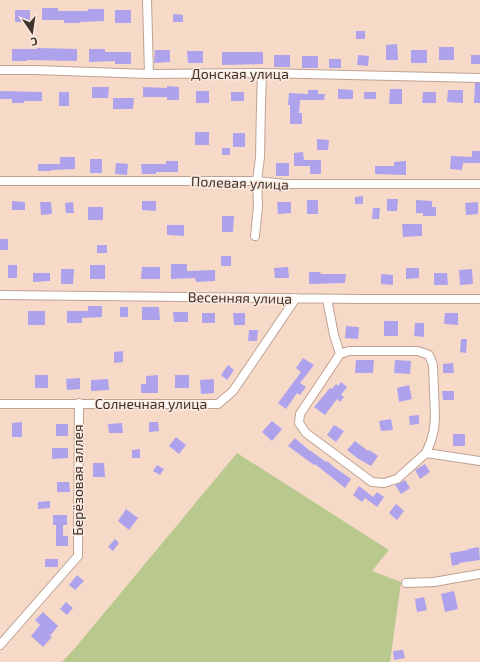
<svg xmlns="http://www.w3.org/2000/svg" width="480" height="662" viewBox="0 0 480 662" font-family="'Exo 2',sans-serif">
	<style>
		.green { fill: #b9c98e }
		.building { fill: #aea2ed }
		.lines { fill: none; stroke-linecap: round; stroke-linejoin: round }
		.street-casing { stroke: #bfa292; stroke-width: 10 }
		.street { stroke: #fff; stroke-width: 8 }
		.labels { text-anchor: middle; stroke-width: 3; stroke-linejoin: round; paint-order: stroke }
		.street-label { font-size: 14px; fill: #3e322c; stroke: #fbe9de }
	</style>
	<rect width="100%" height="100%" fill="#f7d9c8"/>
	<path class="green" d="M237 453 389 550 372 571 401 582 390 662H62L75 648Z"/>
	<path class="building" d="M42 8H58V11H88V9H104V21L80 22 79 23H64V20H42Z
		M15 10H30V22H15Z
		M115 10H131V23H115Z
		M173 14 183 15V22H173Z
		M356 31H365V39H356Z
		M397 44 398 60H386V45Z
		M439 47H454V60H439Z
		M37 48 77 49V61L27 60V61H12V49H37Z
		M89 49H105V52H131V64H115V61L89 62Z
		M155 50H170V62L154 63Z
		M411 50H427V63H411Z
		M187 51H203V63H188Z
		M222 52H263V64L222 65Z
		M274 55H290V67H274Z
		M358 55 369 56 368 66 357 65Z
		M471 55H480V64H471Z
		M302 56H318V68H302Z
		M329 59H341V68H329Z
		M475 83H480V103H474Z
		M167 86 179 87V100H167V97H143V87L167 88Z
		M92 87H109L108 98H92Z
		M338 89 353 90V99H338Z
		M390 89H402V104H389Z
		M308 90H318V94H325L324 100H300L299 113H302V124H290V105H288L289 93 308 94Z
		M448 90H463V103L447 102Z
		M0 91 42 92V101H24V103H12V99H0Z
		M196 91H209V103H196Z
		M59 92H69V106H59Z
		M231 92H244V101H231Z
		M364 92H376V99H364Z
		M423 92H436V103H422Z
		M113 98H134L133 109H113Z
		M195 132H209V145H195Z
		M233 133H245V147H233Z
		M317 139 329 140 328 150H317Z
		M222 148H230V155H222Z
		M472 151H480V163H463L462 170 450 169 451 156 472 157Z
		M303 152 304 160H321V174H310V166H294V153Z
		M60 157H75V169L51 170V171H38V164H60Z
		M90 159H102V173H90Z
		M166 161H178V172H156V174H142L141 164H166Z
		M406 161V175L375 174V166H394V162Z
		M116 163 128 164 127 175 115 174Z
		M276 163H289V176H276Z
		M363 196V204H355V197Z
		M387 199H398L397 211H387Z
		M307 200H318V214H307Z
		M416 200 432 201V207H436V216H423V213H416Z
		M12 201 25 202V210H12Z
		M142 201H156V211L142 210Z
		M40 202H51L52 214 41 215Z
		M73 202 74 213H66L65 203Z
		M277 202H291V213L278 214Z
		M478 202V214L466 215 465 203Z
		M88 207H103V220H88Z
		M373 208H380L379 219H372Z
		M222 216H234L233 232H222Z
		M402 224H422V236L403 237Z
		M167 225H184V236L167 235Z
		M0 239H8V250H0Z
		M97 245H107V253H97Z
		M221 256H231V266H221Z
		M171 264H187V271L215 270V281L196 282 195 278 171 279Z
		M8 265H17V278H8Z
		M90 265H105V279H90Z
		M142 267H160V279H141Z
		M288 267 289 278H275L274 268Z
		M406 268H419V278L406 279Z
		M61 269H74L73 284H61Z
		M472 269 473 284 460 285 459 270Z
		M309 272H321L320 274H346L345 283 309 284Z
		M33 273H50V281L33 282Z
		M434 273H447L448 285H434Z
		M381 274 393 275V285L381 284Z
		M88 306H102V317L82 318V323H67V311H88Z
		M120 307H128V317H120Z
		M142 307H159L160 320H142Z
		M28 311H45V325H28Z
		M173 312H188V322H174Z
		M202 313H215V323H202Z
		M233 313H245V325H234Z
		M445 313H458V325L444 324Z
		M384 321H398V336H384Z
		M415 323H424V337L414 336Z
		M346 326 359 327 358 339 345 338Z
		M249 330H258L257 341H248Z
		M461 339H467L466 353 460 352Z
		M123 351V362L114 363V352Z
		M303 358 314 365 300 383 306 387 300 395 297 393 286 409 278 403 301 372 296 368Z
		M356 360H374L373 373H355Z
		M395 360 411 361 410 374 394 373Z
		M453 363 454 373H443V364Z
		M228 365 234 370 227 380 221 375Z
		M35 375H48V388H35Z
		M158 375V393H141V384H146V376Z
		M175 375H189V388H175Z
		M80 378V389L67 390 66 379Z
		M108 379 109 390 91 391V380Z
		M214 379V393L201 394 200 380Z
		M341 382 347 387 341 395 344 397 340 402 337 399 325 415 314 407 330 388 332 389 336 384 338 386Z
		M409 385 412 399 399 402 397 388Z
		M442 391H454V400H443Z
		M419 415V424L410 425 409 416Z
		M391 419 393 430 381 431 379 421Z
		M272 421 282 429 272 441 262 432Z
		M22 422V437H12V423Z
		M149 422H158L159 431 149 432Z
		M122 423 123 433H109L108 424Z
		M56 424H68V436H56Z
		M334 425 344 431 336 442 327 435Z
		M453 434H465V446H453Z
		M176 437 186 445 179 454 169 446Z
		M295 438 310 451H311L326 462 327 461 334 467 351 479 345 488 315 464 314 465 288 446Z
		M355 441 368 451 369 450 378 456 371 466 357 458 347 450Z
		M52 448H68V458L52 459Z
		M140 449V458H132V450Z
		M93 463H104L105 477H93Z
		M425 464 430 472 420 479 415 470Z
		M157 465 164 469 160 475 153 471Z
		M405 480 410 488 401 494 395 485 400 483Z
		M57 482H69L70 492H57Z
		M359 486 373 497 377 492 384 497 377 507 365 498 362 502 353 495Z
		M50 501V508L38 509V502Z
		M396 504 404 511 397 520 389 513Z
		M126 509 138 518 129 530 118 521Z
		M53 515H67V525H63V536H68V546H56V525H53Z
		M115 539 119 543 113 551 108 547Z
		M479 547 480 560 459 563 460 564 452 566 450 553 468 550V549Z
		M45 559H58V567H45Z
		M77 575 84 581 75 590 69 585Z
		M454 591 458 609 445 612 441 594Z
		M424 597 427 610 417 612 415 599Z
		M66 602 73 608 67 615 60 609Z
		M43 612 58 626 50 636 52 637 43 647 31 636 40 625 35 620Z
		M403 650 405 658 394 660 393 651Z"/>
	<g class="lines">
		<g class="street-casing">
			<path id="street" d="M147 0 149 74
				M0 70H35L149 74 262 73 480 78
				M0 181H257L285 184H480
				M255 236 258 207 257 181 260 157 261 104 262 73
				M0 295 360 299H480
				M327 299 334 335 340 354 349 351H418L429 355 433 365 435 417 434 429 431 441 426 453 480 461
				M340 354 300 414 299 423 306 433 372 482 384 483 397 479 426 453
				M0 404H218L233 391 296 298
				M406 583 434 582 480 574
				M0 645 78 556 79 403"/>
		</g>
		<use href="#street" class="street"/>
	</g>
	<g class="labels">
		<g class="street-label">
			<text x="240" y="79">Донская улица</text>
			<text transform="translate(240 183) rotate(2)" y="5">Полевая улица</text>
			<text transform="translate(240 298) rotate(1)" y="5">Весенняя улица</text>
			<text x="151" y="409">Солнечная улица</text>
			<text transform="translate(78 480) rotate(-90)" y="5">Берёзовая аллея</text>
		</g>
	</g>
	<g transform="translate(32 32) rotate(167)" stroke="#fbe9de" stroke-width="3" paint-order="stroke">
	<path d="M0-3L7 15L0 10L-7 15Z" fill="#3e322c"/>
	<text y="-6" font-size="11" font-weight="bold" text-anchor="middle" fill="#3e322c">С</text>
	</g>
</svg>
